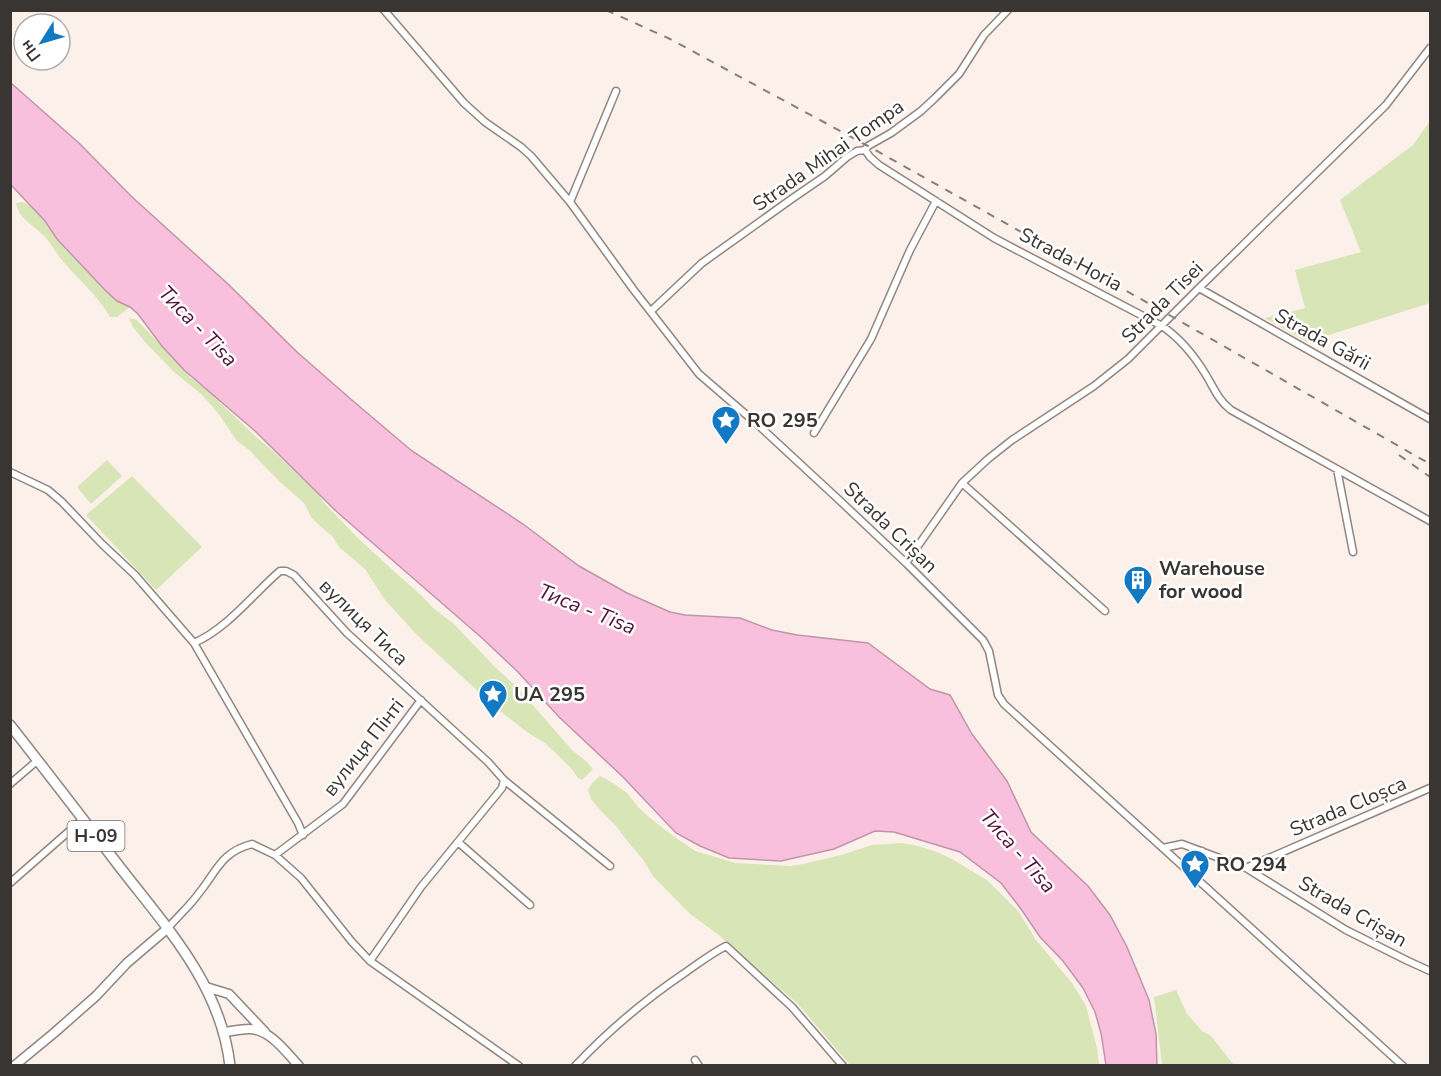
<svg xmlns="http://www.w3.org/2000/svg" width="1441" height="1076" viewBox="0 0 1441 1076" font-family="'Nunito Sans',sans-serif">
	<style>
		.green { fill: #d8e5b7 }
		.water { fill: #f8c0dc; stroke: #bf96a9; stroke-width: 1.5 }
		.lines { fill: none; stroke-linecap: round; stroke-linejoin: round }
		.street-casing { stroke: #90857f; stroke-width: 9 }
		.secondary-casing { stroke: #90857f; stroke-width: 11 }
		.primary-casing { stroke: #90857f; stroke-width: 12 }
		.street { stroke: #fff; stroke-width: 6 }
		.secondary { stroke: #fff; stroke-width: 8 }
		.primary { stroke: #fff; stroke-width: 9 }
		.rail { stroke: #867f7b; stroke-width: 2; stroke-dasharray: 8 8; stroke-linecap: butt }
		.labels { text-anchor: middle; stroke-width: 5; stroke-linejoin: round; paint-order: stroke }
		.shield { fill: #fff; stroke: #747270; stroke-width: 1.5 }
		.shield-label { font-size: 18px; font-weight: bold; fill: #393532 }
		.street-label { font-size: 20px; fill: #393532; stroke: #fff }
		.poi-label { font-size: 20px; font-weight: bold; fill: #393532; stroke: #fff; text-anchor: start }
		.water-label { font-size: 21px; font-style: italic; fill: #511238; stroke: #fff }
	</style>
	<rect width="100%" height="100%" fill="#fcf1ea"/>
	<path class="green" d="M1430 121V303L1307 342 1265 318 1305 308 1295 270 1361 252 1340 200 1413 145Z
		M22 202C38 207 47 227 57 239 65 249 75 258 84 267 98 282 110 299 130 307L117 317H110C98 295 78 280 62 260 55 252 50 241 42 234 32 224 19 219 16 203Z
		M129 318 137 320 190 377 208 391 255 436 273 451 316 492 326 505 361 541 398 575 422 596 432 607 454 624 497 669 516 686 573 751 585 760 593 769 582 780 578 778 571 768 545 743 527 732 495 707 418 636 385 600 365 569 340 548 332 536 321 527 311 517 304 503 279 481 249 450 237 441 220 416 212 406 201 394 174 372 145 342 133 327Z
		M107 460 122 476 91 504 77 487Z
		M132 476 202 547 156 590 86 515Z
		M600 776 613 783 627 793 638 807 650 818 672 835 695 851 736 863 791 866 803 864 841 855 872 845 902 843 918 846 937 852 952 859 988 881 1019 912 1036 940 1072 983 1086 1006 1097 1048 1099 1065H850L797 1003 754 967 719 935 690 914 653 876 644 861 624 837 617 827 601 811 591 799 588 790 592 783Z
		M1176 990 1187 1014 1202 1031 1211 1036 1234 1065H1162L1154 997Z"/>
	<path class="water" d="M11 83 80 144 131 196 228 284 297 352 353 401 412 451 523 524 579 566 627 593 670 612 685 615 740 618 772 630 797 635 868 643 930 689 950 695 972 734 1007 781 1031 832 1088 886 1110 915 1127 947 1149 1000 1156 1034 1157 1065H1106L1101 1033 1095 1012 1083 988 1063 961 1040 937 1021 909 1001 883 960 852 894 832 875 831 834 849 781 861 729 858 700 846 676 833 623 777 559 717 518 672 482 638 337 512 255 431 184 370 161 345 138 314 130 307 117 301 106 291 57 239 45 221 11 185Z"/>
	<g class="lines">
		<g class="street-casing">
			<path id="street" d="M384 10 464 103 485 122 521 147 531 156 570 202 633 289 699 374 757 424 837 498 906 563 983 640 989 651 998 695 1004 704 1403 1066
				M865 150 870 157 879 165 994 238 1162 326C1181 339 1194 355 1206 375 1214 388 1218 400 1231 410L1430 521
				M570 202 616 91
				M1199 288 1430 419
				M651 311 702 263 793 198 825 176 847 157 857 151 865 150 868 146 891 133 921 111 935 98 959 74 984 35 1008 10
				M814 433 871 339 910 250 936 201
				M1337 469 1353 552
				M10 472 48 490 62 502 102 544 135 575 194 643 298 823 303 835
				M962 483 1105 611
				M906 563 962 483 988 459 1012 440 1094 386 1128 359 1199 288 1386 105 1430 48
				M194 643C228 628 252 595 280 571H286L294 575 347 633 488 762 504 780 610 866
				M10 784 38 760
				M458 842 530 905
				M1163 848 1182 844 1246 868 1346 930 1408 961 1430 971
				M275 855 301 878 352 942 370 961 519 1066
				M1246 868 1430 788
				M1194 875 1191 866 1194 859 1202 851
				M10 883 83 819
				M168 928C178 916 190 906 199 893 217 871 221 852 252 844L275 855 343 804 421 700
				M370 961 421 887 502 788 504 780
				M695 1060 699 1066
				M575 1066C609 1030 646 999 686 972 699 963 712 953 726 946L792 1007 843 1066"/>
		</g>
		<g class="secondary-casing">
			<path id="secondary" d="M206 987 229 994 265 1032
				M225 1032C233 1031 241 1029 249 1029 270 1029 286 1052 299 1066
				M14 1066 54 1033 96 996 127 963 168 928"/>
		</g>
		<g class="primary-casing">
			<path id="primary" d="M10 725C47 772 83 819 119 866 166 927 221 985 230 1066"/>
		</g>
		<use href="#street" class="street"/>
		<use href="#secondary" class="secondary"/>
		<use href="#primary" class="primary"/>
		<path class="rail" d="M606 10 670 39 868 146 1171 316 1430 464
			M1399 455 1430 477"/>
	</g>
	<defs>
		<g id="sight-pin" transform="scale(1.5)"><path d="M0 17L-7.5 6A9.5 9.5 0 1 1 7.5 6Z" fill="#1479c4" stroke="#fff"/><path d="M0-6L1.8-2.2L6-1.7L2.9 1.2L3.7 5.4L0 3.3L-3.7 5.4L-2.9 1.2L-6-1.7L-1.8-2.2Z" fill="#fff"/></g>
		<g id="building-pin" transform="scale(1.5)"><path d="M0 17L-7.5 6A9.5 9.5 0 1 1 7.5 6Z" fill="#1479c4" stroke="#fff"/><path d="M-4-6H4V6H1V3H-1V6H-4ZM-2.5-4.3h1.7v1.8h-1.7ZM.8-4.3h1.7v1.8H.8ZM-2.5-1h1.7V.8h-1.7ZM.8-1h1.7V.8H.8Z" fill="#fff"/></g>
	</defs>
	<g fill-rule="evenodd">
		<use href="#sight-pin" x="726" y="420"/>
		<use href="#building-pin" x="1138" y="580"/>
		<use href="#sight-pin" x="493" y="694"/>
		<use href="#sight-pin" x="1195" y="864"/>
	</g>
	<g class="labels">
		<rect class="shield" x="67.5" y="821" width="57" height="30" rx="4.5"/>
		<g class="shield-label">
			<text x="96" y="842">Н-09</text>
		</g>
		<g class="street-label">
			<text transform="translate(828 155) rotate(-35)" y="7">Strada Mihai Tompa</text>
			<text transform="translate(1071 259) rotate(28)" y="7">Strada Horia</text>
			<text transform="translate(1162 302) rotate(-45)" y="7">Strada Tisei</text>
			<text transform="translate(1323 339) rotate(29)" y="7">Strada Gării</text>
			<text transform="translate(891 527) rotate(44)" y="7">Strada Crișan</text>
			<text transform="translate(364 622) rotate(44)" y="7">вулиця Тиса</text>
			<text transform="translate(363 747) rotate(-52)" y="7">вулиця Пінті</text>
			<text transform="translate(1348 806) rotate(-23)" y="7">Strada Cloșca</text>
			<text transform="translate(1353 911) rotate(30)" y="7">Strada Crișan</text>
		</g>
		<g class="poi-label">
			<text x="747" y="427">RO 295</text>
			<text x="1159" y="575">Warehouse<tspan x="1159" dy="23">for wood</tspan></text>
			<text x="514" y="701">UA 295</text>
			<text x="1216" y="871">RO 294</text>
		</g>
		<g class="water-label">
			<text transform="translate(198 326) rotate(46)" y="7">Тиса - Tisa</text>
			<text transform="translate(587 609) rotate(22)" y="7">Тиса - Tisa</text>
			<text transform="translate(1018 851) rotate(49)" y="7">Тиса - Tisa</text>
		</g>
	</g>
	<rect width="1441" height="1076" fill="none" stroke="#393532" stroke-width="24"/>
	<g transform="translate(42 42) rotate(233)"><circle r="28" fill="#ffffff" stroke="#b0aead" stroke-width="1.5"/>
	<path d="M0-4.5L10 22L0 15L-10 22Z" fill="#1479c4"/>
	<text y="-9" font-size="16" font-weight="bold" text-anchor="middle" fill="#393532">Пн</text>
	</g>
</svg>
